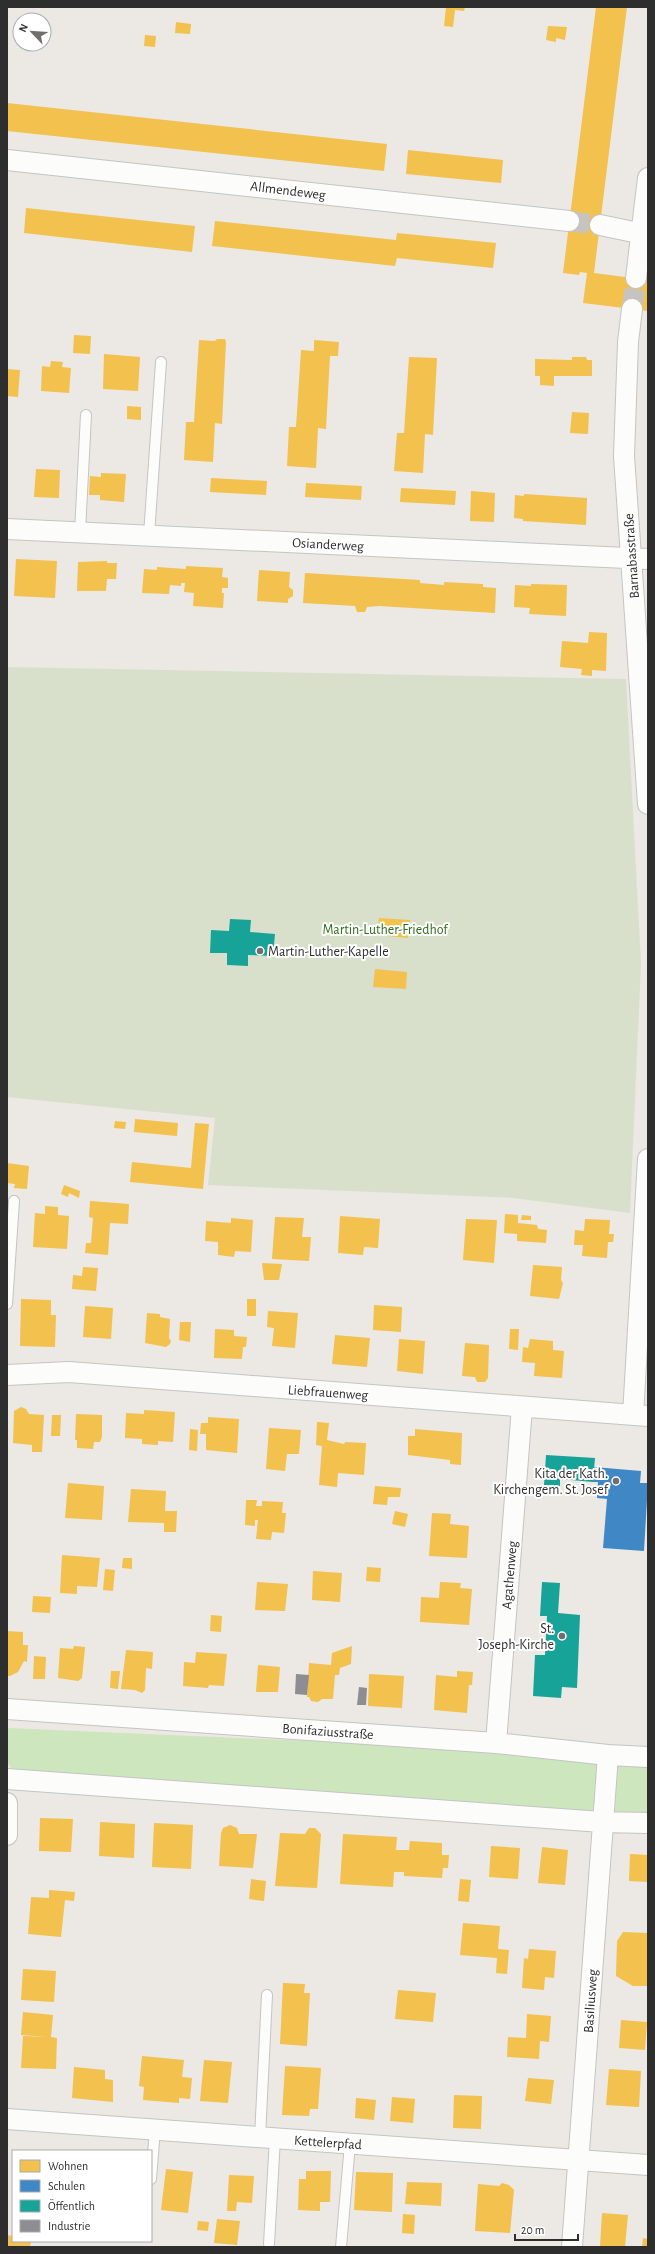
<svg xmlns="http://www.w3.org/2000/svg" width="655" height="2254" viewBox="0 0 655 2254" font-family="'Alegreya Sans',sans-serif">
	<style>
		.green { fill: #cee6be }
		.cemetery { fill: #d8e0cc }
		.homes { fill: #f2c14e }
		.schools { fill: #3f88c5 }
		.public { fill: #17a398 }
		.industry { fill: #8d8d92 }
		.lines { fill: none; stroke-linecap: round; stroke-linejoin: round }
		.street-tunnel { stroke: #c6c3c0; stroke-width: 20; stroke-dasharray: 20 10; stroke-linecap: butt }
		.lane-casing { stroke: #c5c4c5; stroke-width: 12 }
		.street-casing { stroke: #c5c4c5; stroke-width: 22 }
		.lane { stroke: #fcfcfb; stroke-width: 10 }
		.street { stroke: #fcfcfb; stroke-width: 20 }
		.poi-dot { fill: #706f6e; stroke: #fff; stroke-width: 1.5 }
		.labels { text-anchor: middle; stroke-width: 4; stroke-linejoin: round; paint-order: stroke }
		.street-label { font-size: 14px; fill: #2e2e2e; stroke: #fff }
		.park-label { font-size: 14px; fill: #2c6e1b; stroke: #fff }
		.poi-label { font-size: 14px; fill: #2e2e2e; stroke: #fff; text-anchor: end }
	</style>
	<rect width="100%" height="100%" fill="#ece8e4"/>
	<path class="green" d="M7 1728 498 1749 648 1761V1817L589 1816 12 1769 7 1762Z"/>
	<path class="cemetery" d="M7 667 626 679 641 964 630 1213 513 1198 208 1185 215 1118 7 1097Z"/>
	<path class="homes" d="M446 7H465L464 11 455 10 453 27 444 26Z
		M596 7H627L594 273 648 280V311L583 303 587 273 580 272 579 275 563 273Z
		M176 22 191 24 190 34 175 33Z
		M548 26 567 27 565 40 556 38V42L546 40Z
		M145 35 156 36 155 47 144 46Z
		M7 103 387 144 384 171 7 131Z
		M408 150 503 160 501 183 406 174Z
		M26 208 195 226 192 252 24 233Z
		M215 221 396 240 397 233 496 243 493 268 397 258 395 266 212 246Z
		M74 335 91 336 90 354 73 353Z
		M217 339H225L226 342 222 424 215 423 213 462 184 460 186 422H194L199 340 215 341Z
		M314 340 339 342 338 356H330L326 429 318 428 316 468 287 466 289 427H296L301 350 314 351Z
		M104 354 140 357 138 391 103 389Z
		M409 357 437 358 433 435 425 434 423 473 394 471 397 433H404Z
		M572 357H586L587 360H592V376H554V386L540 385V376H535V359L572 360Z
		M51 361 63 362 62 367 71 368 69 393 41 391 42 366 50 367Z
		M7 369 20 370 18 397 7 396Z
		M127 406 141 407V420L127 419Z
		M572 412 589 413 588 434 570 433Z
		M36 469 60 470 59 498 34 497Z
		M101 473 126 474 124 502 100 500V495H89L90 476 101 477Z
		M211 478 267 481 266 495 210 492Z
		M306 483 362 486 361 500 305 497Z
		M401 488 456 491 455 505 400 502Z
		M471 491 495 493 494 522 470 521Z
		M524 494 587 498 586 525 523 521V519L514 518 515 495 524 496Z
		M16 559 57 561 55 598 14 596Z
		M107 561V563H117L116 579H107L106 591H77L78 562Z
		M186 566 223 568 222 577 228 578V588H222V593H224L223 608 193 606 194 593 184 592 185 583H181V586L170 585 169 594 142 593 144 569 157 570V567L186 569Z
		M259 570 290 572 289 587 293 590V596L288 599V603L257 601Z
		M305 573 420 580V583L444 585V582L483 584V587L496 588 495 613 379 606 367 607 365 612H357L355 606 303 603Z
		M531 584 567 585 566 616 529 614 530 608 514 607 515 585 531 586Z
		M589 632 607 633 606 671 592 670V676L581 675 582 669 560 667 562 641 588 643Z
		M379 918 410 920 408 938 377 935Z
		M375 969 407 972 406 989 373 987Z
		M135 1119 178 1123 177 1136 134 1132Z
		M115 1121 126 1122 125 1129 114 1128Z
		M195 1123 209 1124 203 1189 130 1182 132 1162 191 1168Z
		M7 1163 29 1166 27 1189 14 1188 15 1184 7 1183Z
		M64 1185 80 1191 79 1198 69 1193 68 1197 61 1194Z
		M90 1201 129 1204 128 1224 110 1223 108 1255 85 1253 86 1243H91L93 1218 89 1217Z
		M45 1206 58 1207V1215L69 1216 67 1249 33 1247 35 1213 45 1214Z
		M505 1214 518 1215V1223L537 1225 538 1229 547 1230 546 1243 517 1241V1234L504 1233Z
		M522 1215 531 1216V1220H521Z
		M340 1216 380 1219 378 1248 364 1247 363 1255 338 1253Z
		M275 1217 304 1218 302 1237H311L309 1261 272 1259Z
		M231 1218 253 1220 251 1252 235 1251 234 1257 218 1255V1242L205 1241 206 1221 231 1223Z
		M466 1219 497 1220 494 1263 463 1260Z
		M585 1219 610 1220 609 1234H614L613 1242H608L607 1258 582 1256 583 1245H574L575 1230 584 1231Z
		M262 1263 282 1264 279 1280H264Z
		M533 1265 562 1267 561 1280 563 1283 559 1299 530 1296Z
		M83 1267 98 1268 96 1291 72 1289 73 1275 82 1276Z
		M21 1299 51 1300V1315H56L55 1347 20 1346Z
		M247 1299H256V1316H247Z
		M374 1305 402 1307 401 1332 373 1330Z
		M85 1306 113 1308 111 1339 83 1337Z
		M268 1311 298 1313 295 1348 272 1346 274 1328 267 1327Z
		M147 1313 160 1314V1317L170 1319 169 1338 171 1341 170 1344 166 1347 145 1343Z
		M180 1322H191L190 1342 179 1340Z
		M215 1329 234 1330V1336L247 1337 246 1347H243L242 1359 214 1358Z
		M510 1329H519L518 1350 509 1349Z
		M335 1335 370 1338 367 1367 332 1364Z
		M399 1339 425 1341 423 1374 397 1371Z
		M530 1339 553 1341V1350L564 1351 562 1378 534 1376 535 1363 522 1362 523 1347 528 1348Z
		M465 1343 489 1345 488 1378 485 1382H477L475 1377 462 1376Z
		M21 1407 26 1409 29 1414 44 1415 42 1452H32V1445L13 1443 14 1411Z
		M144 1410 175 1412 173 1442 158 1441V1445L142 1444V1439L125 1438 126 1413 144 1414Z
		M76 1414 102 1415V1437L100 1442H94L93 1449 77 1448V1440H75Z
		M52 1415H61L60 1436H51Z
		M208 1417 239 1419 237 1453 206 1450V1434H200L201 1423H208Z
		M317 1422 329 1423 327 1440 344 1444 345 1442 366 1443 364 1475 338 1473 337 1487 319 1485 322 1446 316 1445Z
		M269 1428 301 1430 299 1454H287L285 1471 266 1469Z
		M190 1429 198 1430 197 1451 189 1450Z
		M415 1429 462 1433 461 1465 450 1464V1460L408 1455V1436H415Z
		M68 1483 104 1486 102 1520 65 1518Z
		M375 1486 401 1488 400 1497H388L387 1505 373 1504Z
		M131 1489 166 1491 165 1511H177L176 1532H164V1523L128 1522Z
		M246 1500H257L256 1506H262V1501L283 1502 282 1513H286L284 1533 272 1532 271 1540 256 1539 258 1520H255V1526L245 1525Z
		M395 1511 408 1514 405 1527 392 1524Z
		M432 1513 451 1514 450 1524 469 1526 467 1558 429 1556Z
		M62 1555 100 1558 97 1587 77 1586V1594L60 1593Z
		M123 1558H132V1569L122 1568Z
		M367 1567 381 1568 380 1582 366 1581Z
		M105 1569 115 1570 113 1591 103 1590Z
		M313 1571 342 1573 340 1602 312 1600Z
		M257 1582 288 1584 285 1611 255 1610Z
		M440 1582 461 1583 460 1588 472 1589 469 1625 420 1622 421 1597 439 1598Z
		M33 1596 51 1597 50 1613 32 1612Z
		M211 1615 222 1616 221 1632 210 1631Z
		M7 1631 23 1632V1645H28L27 1662 24 1661 18 1672 10 1676H7Z
		M74 1646 85 1647 82 1678 78 1681 58 1678 60 1648 73 1649Z
		M352 1646 351 1664 340 1668 339 1675H335L333 1699H322L318 1702 311 1701 309 1697H307L309 1663 331 1665 332 1653Z
		M126 1650 153 1652 152 1669 146 1668 145 1690 142 1693 135 1690 121 1689Z
		M196 1652 227 1654 224 1686 209 1685 208 1688 183 1686 184 1662 195 1663Z
		M34 1656 46 1657 45 1679H33Z
		M258 1665 280 1667 278 1692H256Z
		M111 1671H120L118 1689 110 1688Z
		M457 1671 473 1672 472 1685H469L467 1713 434 1710 436 1675 457 1677Z
		M369 1674 404 1676 402 1708 368 1706Z
		M40 1818 73 1819 71 1852 39 1851Z
		M100 1822 135 1824 134 1858 99 1856Z
		M154 1823 193 1825 191 1869 152 1867Z
		M230 1825 237 1828 239 1834H257L253 1868 219 1866 221 1833 223 1828Z
		M309 1828H315L321 1834 317 1888 275 1886 280 1833 305 1834Z
		M343 1834 397 1837 396 1850H409L410 1841 442 1843V1855H449L448 1868H443L442 1878 404 1876V1872H394L393 1887 340 1884Z
		M491 1846 520 1848 518 1879 489 1877Z
		M542 1847 568 1850 565 1885 538 1883Z
		M630 1854 648 1855V1882L629 1881Z
		M251 1879 266 1881 264 1901 249 1899Z
		M460 1879 471 1880 469 1902 458 1901Z
		M49 1890 75 1892 74 1901 65 1900 61 1937 28 1934 31 1897 49 1898Z
		M463 1923 500 1926 498 1949 509 1950 507 1974 496 1973 497 1958 460 1955Z
		M623 1932 648 1933V1986H633L616 1976 617 1941Z
		M529 1949 556 1951 554 1978 545 1977 544 1990 522 1988 524 1958 528 1959Z
		M23 1969 56 1971 54 2002 21 2000Z
		M283 1983 305 1984 304 1993H310L307 2046 280 2044Z
		M398 1990 436 1993 433 2022 395 2019Z
		M23 2012 53 2015 51 2037 57 2038 56 2069 21 2068 23 2036 47 2037 21 2035Z
		M527 2014 551 2016 549 2042 540 2041 539 2059 507 2057 508 2037 526 2038Z
		M621 2020 647 2022 645 2050 619 2048Z
		M142 2056 184 2060 182 2077 192 2078 190 2099 179 2098V2103L143 2100 144 2087 139 2086Z
		M204 2060 232 2062 228 2103 200 2101Z
		M285 2066 321 2068 318 2109H310L309 2116 282 2115Z
		M74 2067 105 2070V2079L113 2080V2102L72 2098Z
		M609 2069 641 2071 639 2107 606 2105Z
		M528 2078 554 2080 551 2104 525 2101Z
		M454 2095 482 2096 481 2129 453 2128Z
		M392 2097 415 2099 413 2123 390 2121Z
		M356 2098 376 2100 374 2120 355 2118Z
		M166 2169 193 2172 188 2213 161 2210Z
		M306 2171H331L330 2202H320V2211L298 2210 299 2179H306Z
		M356 2172 393 2173 392 2212 354 2210Z
		M229 2175 254 2176 252 2203 237 2202 236 2211H227Z
		M407 2182 442 2183 441 2206 405 2204Z
		M502 2183 509 2185 514 2190 510 2233 475 2231 478 2184 499 2186Z
		M602 2213 628 2215 625 2247H600Z
		M403 2214 415 2215 414 2234 402 2233Z
		M217 2219 240 2221 237 2245 214 2243Z
		M198 2221 209 2222 208 2231 197 2230Z
		M7 2235 13 2236V2241H31L30 2247H7Z
		M643 2238 648 2239V2247H642Z"/>
	<path class="schools" d="M594 1467 641 1471 640 1483H648L644 1551 603 1548 607 1499 597 1498 598 1482H593Z"/>
	<path class="public" d="M230 919 251 920 250 932 275 934 273 956 248 955V966L227 965V953H210L211 930 229 931Z
		M546 1455 595 1458 593 1482 560 1479V1486L544 1485Z
		M542 1582 560 1583 558 1613 580 1615 577 1688 562 1687 561 1698 533 1696 535 1655H545L547 1616H540Z"/>
	<path class="industry" d="M296 1674 309 1675 307 1695 295 1694Z
		M359 1687 367 1688 366 1705H357Z"/>
	<g class="lines">
		<path class="street-tunnel" d="M569 221 600 225
			M632 309 636 278"/>
		<g class="lane-casing">
			<path id="lane" d="M80 532 86 415
				M149 535 161 362
				M7 1304 14 1201
				M260 2137 267 1995
				M151 2179 155 2129
				M269 2244 275 2138
				M341 2247 350 2144"/>
		</g>
		<g class="street-casing">
			<path id="street" d="M7 160 569 221
				M600 225 648 235
				M636 278 648 178
				M632 309 628 342 624 456 648 804
				M7 529 648 559
				M7 1375 69 1372 648 1416
				M633 1415 648 1159
				M7 1709 496 1743 608 1755 648 1757
				M496 1743 522 1407
				M7 1779 602 1822 648 1823
				M7 1803V1835
				M7 2119 648 2165
				M572 2247 608 1755"/>
		</g>
		<use href="#lane" class="lane"/>
		<use href="#street" class="street"/>
	</g>
	<g class="poi-dot">
		<circle cx="260" cy="951" r="4"/>
		<circle cx="616" cy="1481" r="4"/>
		<circle cx="562" cy="1636" r="4"/>
	</g>
	<g class="labels">
		<g class="street-label">
			<text transform="translate(288 190) rotate(7)" y="5">Allmendeweg</text>
			<text transform="translate(328 544) rotate(3)" y="5">Osianderweg</text>
			<text transform="translate(631 556) rotate(-94)" y="5">Barnabasstraße</text>
			<text transform="translate(328 1392) rotate(4)" y="5">Liebfrauenweg</text>
			<text transform="translate(509 1575) rotate(-85)" y="5">Agathenweg</text>
			<text transform="translate(328 1731) rotate(4)" y="5">Bonifaziusstraße</text>
			<text transform="translate(590 2001) rotate(-86)" y="5">Basiliusweg</text>
			<text transform="translate(328 2142) rotate(4)" y="5">Kettelerpfad</text>
		</g>
		<g class="park-label">
			<text x="385" y="934">Martin-Luther-Friedhof</text>
		</g>
		<g class="poi-label">
			<text x="268" y="956" text-anchor="start">Martin-Luther-Kapelle</text>
			<text x="608" y="1478">Kita der Kath.<tspan x="608" dy="16">Kirchengem. St. Josef</tspan></text>
			<text x="554" y="1633">St.<tspan x="554" dy="16">Joseph-Kirche</tspan></text>
		</g>
	</g>
	<rect width="655" height="2254" fill="none" stroke="#2e2e2e" stroke-width="16"/>
	<rect x="12" y="2150" width="140" height="92" fill="#ffffff" stroke="#ababab"/>
	<rect x="20" y="2160" width="20" height="12" fill="#f2c14e" stroke="#ababab"/>
	<text x="48" y="2170" font-size="12" fill="#2e2e2e">Wohnen</text>
	<rect x="20" y="2180" width="20" height="12" fill="#3f88c5" stroke="#ababab"/>
	<text x="48" y="2190" font-size="12" fill="#2e2e2e">Schulen</text>
	<rect x="20" y="2200" width="20" height="12" fill="#17a398" stroke="#ababab"/>
	<text x="48" y="2210" font-size="12" fill="#2e2e2e">Öffentlich</text>
	<rect x="20" y="2220" width="20" height="12" fill="#8d8d92" stroke="#ababab"/>
	<text x="48" y="2230" font-size="12" fill="#2e2e2e">Industrie</text>
	<g transform="translate(32 32) rotate(295)"><circle r="19" fill="#ffffff" stroke="#ababab"/>
	<path d="M0-3L7 15L0 10L-7 15Z" fill="#706f6e"/>
	<text y="-6" font-size="11" font-weight="bold" text-anchor="middle" fill="#2e2e2e">N</text>
	</g>
	<path d="M515 2234v6h63v-6" fill="none" stroke="#2e2e2e" stroke-width="2"/>
	<text x="521" y="2234" font-size="12" fill="#2e2e2e" stroke="#ffffff" stroke-width="3" paint-order="stroke">20 m</text>
</svg>
